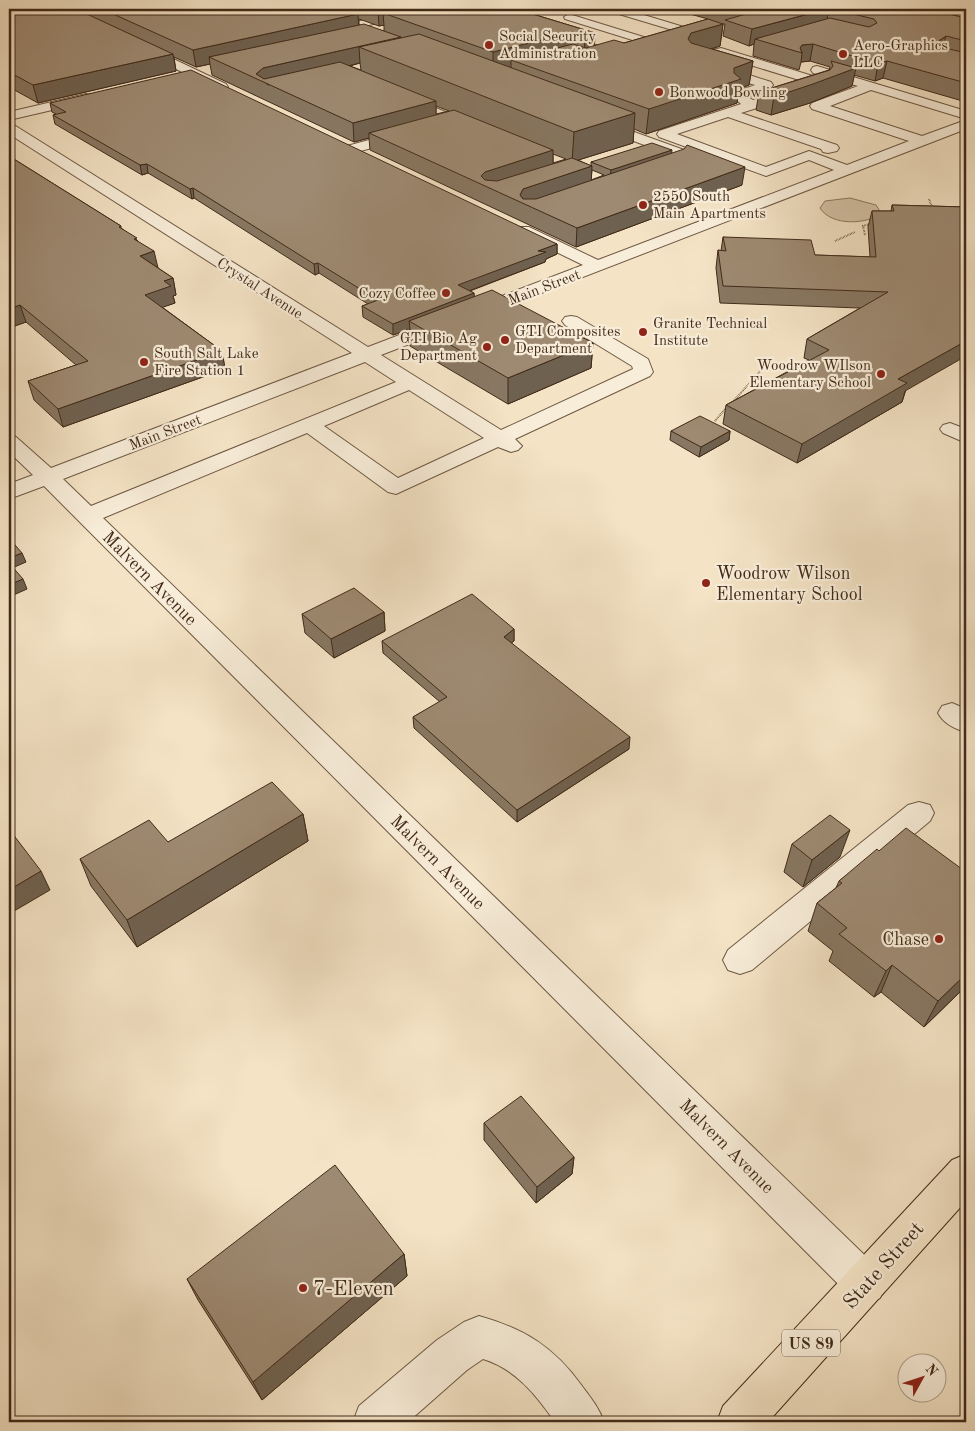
<svg xmlns="http://www.w3.org/2000/svg" width="975" height="1431" viewBox="0 0 975 1431" font-family="'Old Standard TT',serif">
	<style>
		.green { fill: #d6c4a8; stroke: #8c7760 }
		.lines { fill: none; stroke-linecap: round; stroke-linejoin: round }
		.minor-casing { stroke: #6e5843; stroke-width: 2 }
		.major-casing { stroke: #412a18; stroke-width: 2 }
		.highway-casing { stroke: #412a18; stroke-width: 2 }
		.path { stroke: #412a18; stroke-width: 2; stroke-dasharray: 0.5 1; stroke-linecap: butt }
		.minor { fill: #f8edd9; fill-rule: evenodd }
		.major { fill: #f4e3c5; fill-rule: evenodd }
		.highway { fill: #f4e3c5; fill-rule: evenodd }
		.wall { fill: #887762; stroke: #412a18; fill-rule: evenodd }
		.shaded-wall { fill: #6f6150; stroke: #412a18 }
		.building { fill: #9e8a72; stroke: #412a18 }
		.poi-dot { fill: #8f2418; stroke: #f8edd9; stroke-width: 2 }
		.labels { text-anchor: middle; stroke-width: 4.5; stroke-linejoin: round; paint-order: stroke }
		.far-poi-label { font-size: 15px; fill: #412a18; stroke: #f8edd9; text-anchor: start }
		.far-street-label { font-size: 15px; fill: #412a18; stroke: #f8edd9 }
		.shield { fill: #f8edd9; stroke: #786452; stroke-width: 1 }
		.shield-label { font-size: 16px; font-weight: bold; fill: #412a18 }
		.poi-label { font-size: 18px; fill: #412a18; stroke: #f8edd9; text-anchor: start }
		.street-label { font-size: 18px; fill: #412a18; stroke: #f8edd9 }
		.near-street-label { font-size: 21px; fill: #412a18; stroke: #f8edd9 }
		.near-poi-label { font-size: 21px; fill: #412a18; stroke: #f8edd9; text-anchor: start }
	</style>
	<rect width="100%" height="100%" fill="#f4e3c5"/>
	<filter id="stains"><feTurbulence type="fractalNoise" baseFrequency=".004" numOctaves="4"/><feColorMatrix values="0 0 0 0 .2 0 0 0 0 .09 0 0 0 0 .02 0 0 0 .5 -.17"/></filter>
	<radialGradient id="worn" r=".72"><stop offset=".6" stop-color="#630" stop-opacity="0"/><stop offset="1" stop-color="#630" stop-opacity=".3"/></radialGradient>
	<path class="green" d="M850 198 876 205 881 213C867 225 831 226 820 208L825 201Z"/>
	<g class="lines">
		<g class="minor-casing">
			<path id="minor" d="M608 9H624L717 37 719 39 717 41H709L609 11Z
				M394 14 410 21 404 24 393 20 359 27 353 24 355 22Z
				M569 14 663 43 665 45 659 48 655 47 565 19 564 17Z
				M142 44 226 84 228 87 222 91 218 90 138 50 136 48Z
				M721 48 826 80 828 83 826 86 741 113 837 145 839 148 837 151 828 153 823 152 821 149 728 117 677 134 766 167 809 151 847 165 909 141 812 109 810 106 812 103 858 86 813 73 811 70 813 67 817 66 966 111V119L871 90 830 106 922 136 966 120V129L381 355 501 430 633 369 632 366 565 325 562 321 565 317 571 316 577 317 648 359 653 372 650 376 515 439 522 446 518 450 511 452 498 447 396 494 388 492 307 433 103 518 880 1270 886 1284 880 1298 866 1304 852 1298 44 486 9 499V484L33 475 9 452V435L16 437 51 468 352 353 9 134V124L14 125 368 347 583 265 517 233 515 230 517 227H529L598 260 834 170 809 160 766 176 659 137 657 134 659 131 741 104 732 96 733 93 755 85 710 71 708 68 710 65H718L771 82 773 85 771 88 748 97 753 100 809 83 721 56H713L711 53 713 50ZM365 362 396 382 91 506 63 479ZM409 390 484 438 398 478 324 426Z
				M86 94 91 95 92 98 91 101 9 120V112Z
				M402 94 460 118 462 121 460 124 357 152H347L345 149 347 146 442 120 397 101 396 98 397 95Z
				M598 119 687 151 689 154 687 157H677L593 126 591 123Z
				M950 423 966 429V443L943 433 940 429 943 425Z
				M952 703 966 709V732C955 729 944 724 938 713L942 706Z
				M919 802 930 805 934 813 930 821 752 970 740 974 728 970 723 960 728 950 908 805Z
				M479 1316C525 1329 554 1347 582 1386 591 1398 599 1408 604 1422H555C536 1395 516 1369 483 1359L467 1370 408 1422H353L359 1406 437 1340 464 1322Z"/>
		</g>
		<g class="major-casing">
			<path id="major" d="M966 1154V1201L768 1422H717L723 1406 952 1160Z"/>
		</g>
		<g class="highway-casing">
			<path id="highway" d="M947 9H966V15L948 11Z"/>
		</g>
		<path class="path" d="M929 199 933 210
			M865 235 863 226 873 223
			M835 241 855 232
			M731 404 764 367
			M715 421 726 408"/>
		<use href="#minor" class="minor"/>
		<use href="#major" class="major"/>
		<use href="#highway" class="highway"/>
	</g>
	<path class="wall" d="M9 9H560L536 15 595 33 594 45 624 43 708 19 672 9H927L966 18V102L883 78 875 81 854 75 852 86 810 103 771 115 756 110 759 92 829 70 830 67 810 61 801 62 799 70 753 56 754 44 749 46 723 36 725 24H723L720 46 712 49 753 61 749 85 739 89 737 103 646 134 634 129 633 143 578 160 591 166V162L672 153 742 185 576 247 370 150 369 138 354 142 212 75 210 64 196 67 174 57 176 71 38 103 9 87ZM359 19 379 26 384 25V31L359 25ZM360 63 361 70 350 66ZM436 106 449 111 436 114ZM553 154 566 159 553 163ZM592 170 604 175 591 180Z
		M50 103 557 244V254L546 259 545 262 470 291 474 293V296L593 343 591 368 508 404 410 346V329L393 335 363 317 362 306 368 304 319 273 315 275 194 198 192 199 148 173 142 175 55 124 53 115 56 114 52 112Z
		M9 156 121 226V228L137 240 158 268 173 278 176 295 173 296 175 303 162 307 222 351 225 369 63 427 34 400 28 381 76 365 26 322 9 328Z
		M892 205 966 207 902 402 797 463 723 424 726 405 809 360 804 358 807 339 860 308 720 303 716 268 718 250 721 251 723 237 815 255 870 257 868 227 872 211H891Z
		M671 431H730L729 440 699 457 670 440Z
		M384 612 385 631 334 658 305 633 302 614Z
		M514 629V641L511 643 629 749 517 822 414 728 413 717 440 702 383 653 382 641Z
		M303 814 308 841 137 947 91 886 80 859 168 842Z
		M792 844 840 857 803 887 784 872Z
		M879 851 964 877 966 878V986L924 1027 881 992 874 997 829 961 833 951 808 931 817 903 836 888 839 881Z
		M484 1123 574 1157 572 1174 536 1203 484 1140Z
		M404 1254 407 1276 262 1400 198 1300 187 1279Z"/>
	<path class="shaded-wall" d="M383 9H455L383 13 384 25 379 26 378 10Z
		M525 9H560L524 18Z
		M827 9H829L826 24 755 39 754 44 749 46 752 29Z
		M358 14 359 31 209 57 210 64 196 67 193 50Z
		M723 24 720 46 688 56V39L691 33Z
		M573 32 572 55 511 60V71L493 76V52Z
		M595 33 594 57 584 59 585 35Z
		M946 36 941 53 937 42Z
		M401 37 402 54 359 47 360 63 268 85 256 74 263 68Z
		M813 44 810 61 801 62 802 53 800 48 802 45Z
		M173 54 176 71 38 103 33 85Z
		M753 61 749 85 739 89 737 103 646 134 649 109 734 68Z
		M887 61 883 78 875 81 878 64Z
		M856 68 852 86 810 103 771 115 774 97Z
		M436 101V120L369 133V138L354 142 353 123Z
		M635 113 633 143 572 162 574 132Z
		M553 150V169L491 188 481 176 485 172Z
		M672 150 671 158 610 178 611 170Z
		M147 164 148 173 142 175 140 165Z
		M592 166 591 185 529 206 520 195 523 189Z
		M745 167 742 185 576 247 577 228Z
		M193 188 194 198 192 199 190 189Z
		M557 244V254L546 259 545 262 458 295V285L538 251Z
		M154 251 158 268 140 256Z
		M318 263 319 273 315 275 314 264Z
		M173 278 176 295 173 296 175 303 149 312 145 295 164 281Z
		M474 293V304L409 321 410 329 393 335V324Z
		M20 305 26 322 9 328V309Z
		M966 341V356L905 391 902 402 797 463 802 444 898 379Z
		M593 343 591 368 508 404V378Z
		M222 351 225 369 63 427 58 409Z
		M730 431 729 440 699 457 701 447Z
		M22 553 26 562 10 569 9 558Z
		M23 579 27 589 9 597V585Z
		M384 612 385 631 334 658 331 639Z
		M514 629V641L503 649 504 637Z
		M630 737 629 749 517 822V810Z
		M303 814 308 841 137 947 127 920Z
		M9 823 13 832 9 834Z
		M850 830 840 857 803 887 812 860Z
		M41 871 50 890 9 914V890Z
		M892 965 881 992 874 997 886 971Z
		M966 974V986L924 1027 938 1001Z
		M574 1157 572 1174 536 1203 537 1187Z
		M404 1254 407 1276 262 1400 253 1382Z"/>
	<path class="building" d="M9 9H76L173 54 33 85 9 72Z
		M102 9H343L358 14 193 50Z
		M400 9H516L595 33 585 35 573 32 493 52 383 13Z
		M729 9H827L752 29 725 20 746 14Z
		M832 9H927L966 18V41L946 36 937 42 941 47 966 53V83L887 61 878 64 813 44 802 45 800 48 802 53 755 39 830 18 869 27 877 23 874 19Z
		M708 19 723 24 691 33 688 39 691 43 753 61 734 68V73L741 79 649 109 511 60 573 44 586 48 614 40 624 43Z
		M364 24 401 37 263 68 256 74 264 79 340 62 436 101 353 123 209 57Z
		M419 34 635 113 574 132 359 47Z
		M831 61 856 68 813 84 774 97 759 92 830 70 833 66Z
		M191 70 557 244 538 251 546 252 458 285 474 293 393 324 362 306 378 300 318 263 314 264 193 188 190 189 147 164 140 165 53 115 66 112 50 103Z
		M454 110 553 150 485 172 481 176 485 180 497 181 572 158 592 166 523 189 520 195 523 199H536L684 149 687 145 745 167 577 228 369 133Z
		M652 143 672 150 611 170 591 162Z
		M9 156 121 226 119 227 137 238 134 239 154 251 140 256 173 278 164 281 171 286 145 295 222 351 58 409 28 381 88 361 20 305 9 309Z
		M892 205 966 207V341L898 379 907 383 802 444 726 405 829 350 807 339 888 292 723 286 718 250 726 251 723 237 811 240 815 255 876 257 872 211H894Z
		M492 290 593 343 508 378 409 321Z
		M700 416 730 431 701 447 671 431Z
		M9 538 22 553 9 558Z
		M9 563 23 579 9 585Z
		M354 588 384 612 331 639 302 614Z
		M472 594 514 629 504 637 630 737 517 810 413 717 447 697 382 641Z
		M272 782 303 814 127 920 80 859 149 820 168 842Z
		M830 815 850 830 812 860 792 844Z
		M906 828 966 872 962 876 966 878V974L938 1001 892 965 886 971 839 934 847 928 817 903 842 883 839 881 877 849 879 851Z
		M9 829 41 871 9 890Z
		M521 1096 574 1157 537 1187 484 1123Z
		M335 1165 404 1254 253 1382 187 1279Z"/>
	<g class="poi-dot">
		<circle cx="489" cy="45" r="5"/>
		<circle cx="843" cy="54" r="5"/>
		<circle cx="659" cy="92" r="5"/>
		<circle cx="643" cy="205" r="5"/>
		<circle cx="446" cy="293" r="5"/>
		<circle cx="643" cy="332" r="5"/>
		<circle cx="505" cy="340" r="5"/>
		<circle cx="487" cy="347" r="5"/>
		<circle cx="144" cy="362" r="5"/>
		<circle cx="881" cy="374" r="5"/>
		<circle cx="706" cy="583" r="5"/>
		<circle cx="939" cy="939" r="5"/>
		<circle cx="303" cy="1288" r="5"/>
	</g>
	<g class="labels">
		<g class="far-poi-label">
			<text x="499" y="41">Social Security<tspan x="499" dy="17">Administration</tspan></text>
			<text x="853" y="50">Aero-Graphics<tspan x="853" dy="17">LLC</tspan></text>
			<text x="669" y="97">Bonwood Bowling</text>
			<text x="653" y="201">2550 South<tspan x="653" dy="17">Main Apartments</tspan></text>
			<text x="436" y="298" text-anchor="end">Cozy Coffee</text>
			<text x="653" y="328">Granite Technical<tspan x="653" dy="17">Institute</tspan></text>
			<text x="515" y="336">GTI Composites<tspan x="515" dy="17">Department</tspan></text>
			<text x="477" y="343" text-anchor="end">GTI Bio Ag<tspan x="477" dy="17">Department</tspan></text>
			<text x="154" y="358">South Salt Lake<tspan x="154" dy="17">Fire Station 1</tspan></text>
			<text x="871" y="370" text-anchor="end">Woodrow WIlson<tspan x="871" dy="17">Elementary School</tspan></text>
		</g>
		<g class="far-street-label">
			<text transform="translate(544 287) rotate(-21)" y="5">Main Street</text>
			<text transform="translate(260 288) rotate(33)" y="5">Crystal Avenue</text>
			<text transform="translate(165 432) rotate(-21)" y="5">Main Street</text>
		</g>
		<rect class="shield" x="782" y="1329.5" width="58" height="27" rx="4"/>
		<g class="shield-label">
			<text x="811" y="1349">US 89</text>
		</g>
		<g class="poi-label">
			<text x="716" y="579">Woodrow Wilson<tspan x="716" dy="21">Elementary School</tspan></text>
			<text x="929" y="945" text-anchor="end">Chase</text>
		</g>
		<g class="street-label">
			<text transform="translate(150 578) rotate(45)" y="6">Malvern Avenue</text>
			<text transform="translate(438 862) rotate(45)" y="6">Malvern Avenue</text>
			<text transform="translate(727 1146) rotate(45)" y="6">Malvern Avenue</text>
		</g>
		<g class="near-street-label">
			<text transform="translate(883 1265) rotate(-48)" y="7">State Street</text>
		</g>
		<g class="near-poi-label">
			<text x="313" y="1295">7-Eleven</text>
		</g>
	</g>
	<rect width="975" height="1431" fill="none" stroke="#f4e3c5" stroke-width="30"/>
	<rect x="10" y="10" width="955" height="1411" fill="none" stroke="#412a18" stroke-width="2.5"/>
	<rect x="15" y="15" width="945" height="1401" fill="none" stroke="#412a18"/>
	<g transform="translate(922 1378) rotate(50)"><circle r="24" fill="#f8edd9" stroke="#af9f8c"/>
	<path d="M0-4L9 19L0 12L-9 19Z" fill="#8f2418"/>
	<text y="-8" font-size="14" font-weight="bold" text-anchor="middle" fill="#412a18">N</text>
	</g>
	<rect width="100%" height="100%" filter="url(#stains)"/>
	<rect width="100%" height="100%" fill="url(#worn)"/>
</svg>
